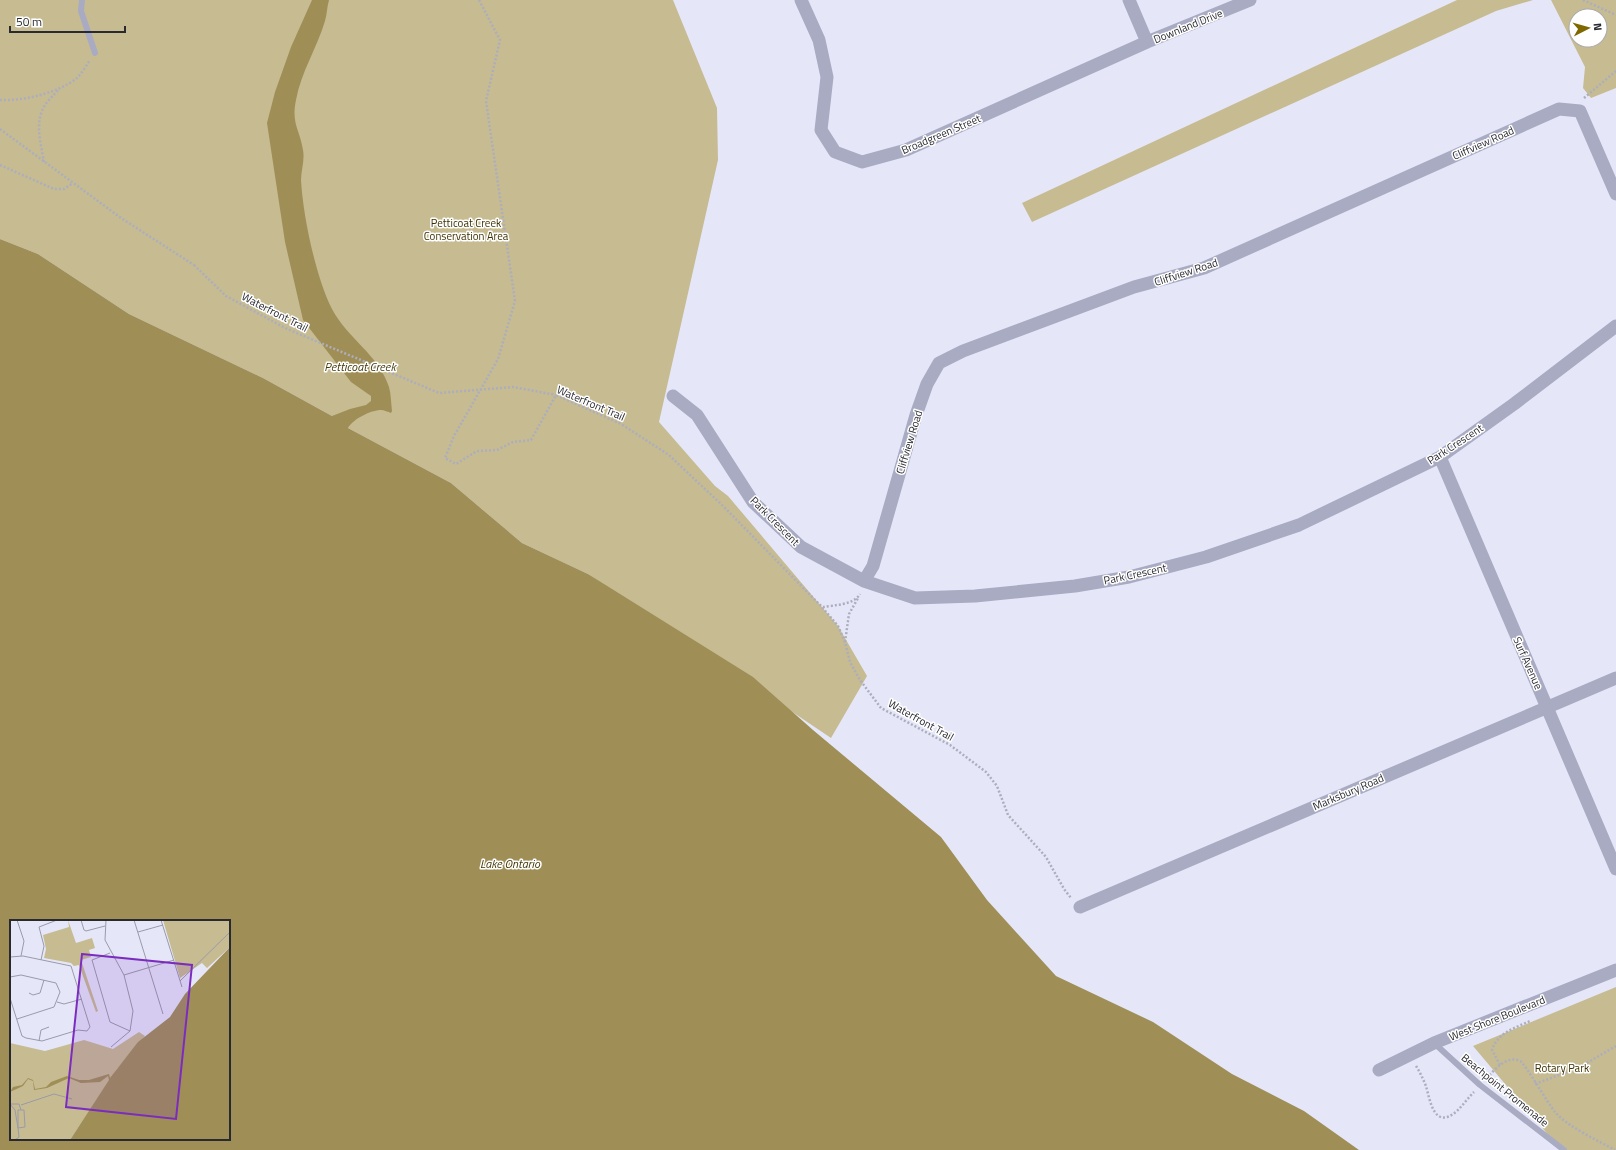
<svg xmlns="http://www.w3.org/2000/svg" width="1616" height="1150" viewBox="0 0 1616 1150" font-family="'Titillium Web',sans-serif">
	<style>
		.green { fill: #c7bb92; fill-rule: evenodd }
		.water { fill: #9f8f57; fill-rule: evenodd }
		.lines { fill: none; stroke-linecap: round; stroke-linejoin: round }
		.path { stroke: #acaebc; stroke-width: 2.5; stroke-dasharray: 2 2; stroke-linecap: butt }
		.lane { stroke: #a9abc3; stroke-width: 6 }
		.street { stroke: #a9abc3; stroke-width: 13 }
		.path-bridge { stroke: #acaebc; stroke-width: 2.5; stroke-dasharray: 2 2; stroke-linecap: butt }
		.labels { text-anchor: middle; stroke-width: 3; stroke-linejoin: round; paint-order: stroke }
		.street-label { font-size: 11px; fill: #292a30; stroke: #fff }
		.park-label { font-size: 11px; fill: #3c3000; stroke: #fff }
		.water-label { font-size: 12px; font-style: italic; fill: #423605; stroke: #fff }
		.inset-road { fill: none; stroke: #9a9ba9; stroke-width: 1 }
		.view { fill: #7b2cbf; fill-opacity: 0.15; stroke: #7b2cbf; stroke-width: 2 }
		.inset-edge { fill: none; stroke: #292a30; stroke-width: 2 }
	</style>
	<rect width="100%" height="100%" fill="#e5e7f9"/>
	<path class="green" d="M0 0H673L717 108 718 160 659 422 715 486 728 496 838 626 867 676 831 738 588 574 522 543 451 483 348 428 332 416 263 378 129 314 38 254 0 239Z
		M1457 0H1533L1496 11 1032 222 1022 203Z
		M1551 0H1616V88L1591 98 1583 88 1585 67ZM1576 16H1600V40H1576Z
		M1616 987V1150H1561L1473 1046Z"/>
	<path class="water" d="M312 0H329C327 7 327 14 325 21 317 48 301 72 296 100 291 124 300 130 303 150 305 160 301 171 301 180 303 216 316 278 332 309 347 338 379 355 389 387 391 394 391 403 392 411L391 413C388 412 384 410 381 410 371 410 353 419 348 428L451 483 522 543 588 574 753 677 813 730 941 837 987 900 1056 976 1153 1022 1232 1074 1304 1111 1359 1150H0V239L38 254 129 314 263 378 332 416 350 409 366 405 371 401V396L351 382 303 320 285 242 267 123 275 92 291 47ZM11 921H229V1139H11Z"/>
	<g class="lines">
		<path class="path" d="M479 0 500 40 486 101 515 301 498 359 454 436 445 458 456 464 477 451 497 450 513 442 531 440 556 395 621 424 669 455 723 506 822 607 838 626 845 642 850 662 860 680 881 708 950 745 986 772 997 786 1008 815 1046 857 1064 889 1071 898
			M1583 0 1616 15
			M1584 98 1616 71
			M0 100C24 101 58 93 77 78 82 73 86 66 90 60
			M0 129 121 218 194 265
			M44 162C41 144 34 122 45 105 49 99 55 94 60 88
			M0 165 54 189H64L73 183
			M823 607C834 605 854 605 860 594
			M845 642 849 614 858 598
			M1500 1065 1492 1050C1497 1033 1515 1028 1530 1021
			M1416 1066C1420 1072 1423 1079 1426 1086 1430 1100 1434 1131 1457 1111 1463 1105 1468 1098 1474 1092
			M1487 1078C1495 1069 1507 1055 1520 1061 1525 1063 1548 1104 1555 1112 1568 1127 1597 1140 1615 1150
			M1535 1084 1580 1067 1616 1046"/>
		<path class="lane" d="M82 0 81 11 95 53
			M1434 1043 1480 1085 1564 1150"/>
		<path class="street" d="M801 0 819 40 827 77 821 130 835 152 862 162 906 150 1147 42 1250 0
			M1129 0 1147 42
			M673 396 697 415 753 502 801 547 864 581 915 598 975 596 1075 586 1129 577 1206 557 1299 525 1440 457 1514 404 1616 326
			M1440 457 1616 869
			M864 581 873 566 916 415 927 384 939 363 963 351 1134 287 1204 268 1559 109 1580 111 1616 194
			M1080 907 1616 678
			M1379 1070 1434 1043 1616 970"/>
		<path class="path-bridge" d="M194 265 226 296 285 328 439 393 513 387 556 395"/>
	</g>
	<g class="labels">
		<g class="street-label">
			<text transform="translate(1188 26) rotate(-22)" y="4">Downland Drive</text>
			<text transform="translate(941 134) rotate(-23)" y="4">Broadgreen Street</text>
			<text transform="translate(1483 143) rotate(-24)" y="4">Cliffview Road</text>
			<text transform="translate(1186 272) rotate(-18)" y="4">Cliffview Road</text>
			<text transform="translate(275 312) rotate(27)" y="4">Waterfront Trail</text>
			<text transform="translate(591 403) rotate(23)" y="4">Waterfront Trail</text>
			<text transform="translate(909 442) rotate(-73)" y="4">Cliffview Road</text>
			<text transform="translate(1455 444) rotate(-33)" y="4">Park Crescent</text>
			<text transform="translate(775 521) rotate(45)" y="4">Park Crescent</text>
			<text transform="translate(1135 574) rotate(-12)" y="4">Park Crescent</text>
			<text transform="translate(1528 663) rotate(66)" y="4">Surf Avenue</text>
			<text transform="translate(921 720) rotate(29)" y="4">Waterfront Trail</text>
			<text transform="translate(1348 792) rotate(-23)" y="4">Marksbury Road</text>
			<text transform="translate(1497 1018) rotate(-22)" y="4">West Shore Boulevard</text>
			<text transform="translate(1505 1090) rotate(39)" y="4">Beachpoint Promenade</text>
		</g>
		<g class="park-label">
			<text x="466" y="227">Petticoat Creek<tspan x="466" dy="13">Conservation Area</tspan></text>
			<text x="1562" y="1072">Rotary Park</text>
		</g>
		<g class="water-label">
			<text x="360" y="371">Petticoat Creek</text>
			<text x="510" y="868">Lake Ontario</text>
		</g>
	</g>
	<g transform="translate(10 920)">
		<rect width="220" height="220" fill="#e5e7f9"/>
		<path d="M58 0 66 23 82 18 85 28 79 30 81 37 71 40 88 91 86 92 69 45 64 46 61 43 34 38 36 29 33 15 59 7ZM153 0H220V27L197 48 192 43 170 58ZM129 112 135 116 107 149 60 220H0V123L35 131 74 120 103 129Z" fill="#c7bb92"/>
		<path d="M220 27V220H60L99 160 98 156 90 162 71 163 59 158 37 168 24 170 23 161 18 159 13 166 0 172 3 167 12 165 18 158 23 160 25 169 36 167 41 162 57 156 69 160H79L99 154 100 158 128 122 160 97 175 74Z" fill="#9f8f57"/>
		<path class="inset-road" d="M7 0 14 21 11 36M71 0 74 10 76 11 95 6M96 0 95 20 114 55 123 91 120 111 101 127M124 0 153 94M151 0 172 67M128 12 153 5M100 33 82 40 100 102 120 111M0 37 13 36 61 46 80 107 77 111 68 110 32 121 16 118 12 116 0 78M31 40 34 26 29 7 47 0M114 55 164 40M0 57 11 55 46 63 50 72 44 87 7 99M170 61 220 12M19 73 23 75 30 73 34 60M47 82 54 84 72 79M29 121 31 110 39 107M0 184 5 190 8 208M1 184H9L11 190M11 185 44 174 62 179M5 220 9 217 8 208V190H14L15 207 8 208"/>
		<path class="view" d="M72 34 182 45 166 199 56 187Z"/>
		<rect width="220" height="220" class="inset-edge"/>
	</g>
	<g transform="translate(1588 28) rotate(84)"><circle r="19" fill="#ffffff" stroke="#a9aaac"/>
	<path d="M0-3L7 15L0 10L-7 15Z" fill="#7f6800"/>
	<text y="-6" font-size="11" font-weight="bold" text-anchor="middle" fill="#292a30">N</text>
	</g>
	<path d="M10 26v6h115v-6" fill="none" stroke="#292a30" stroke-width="2"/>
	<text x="16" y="26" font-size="12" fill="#292a30" stroke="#ffffff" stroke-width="3" paint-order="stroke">50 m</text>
</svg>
